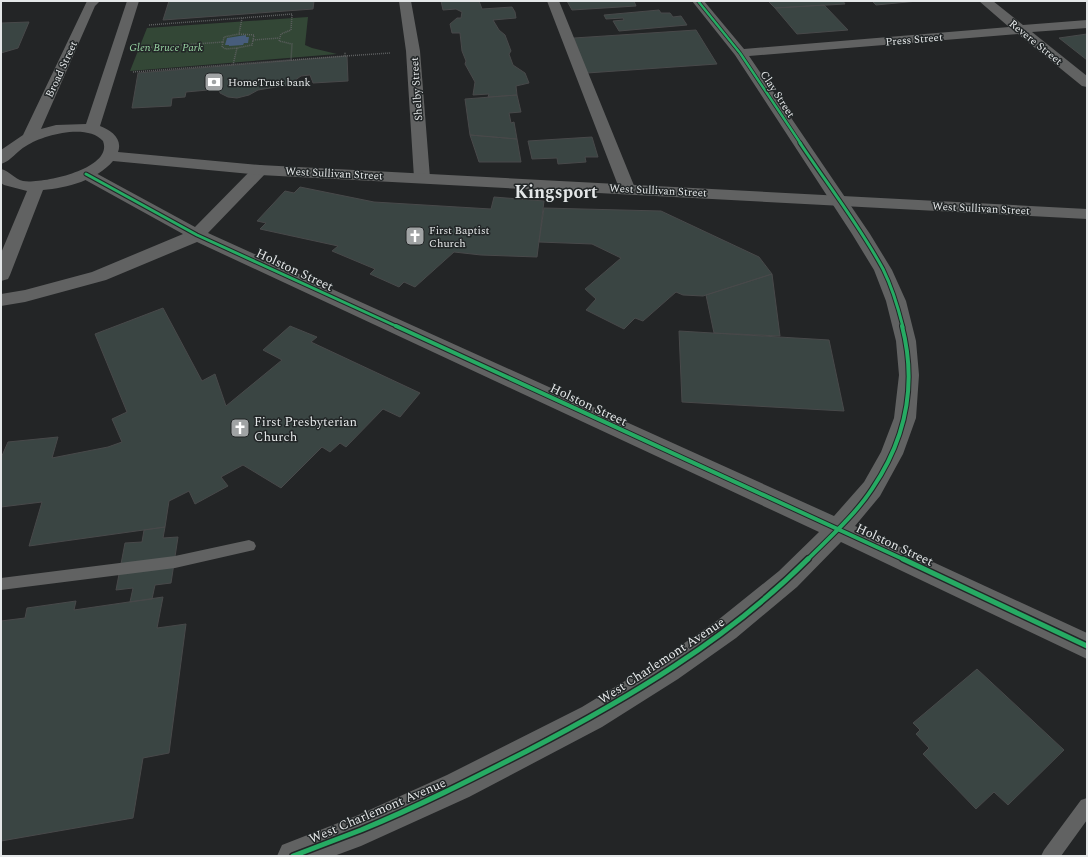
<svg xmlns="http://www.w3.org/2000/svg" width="1088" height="857" viewBox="0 0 1088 857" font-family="Spectral,serif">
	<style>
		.green { fill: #334736 }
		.water { fill: #475d7c }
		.building { fill: #3a4543; stroke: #48494a }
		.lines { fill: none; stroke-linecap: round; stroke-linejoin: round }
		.path { stroke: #5e6061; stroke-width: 1.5; stroke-dasharray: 1 1; stroke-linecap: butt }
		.service { fill: #616262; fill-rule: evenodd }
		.minor { fill: #616262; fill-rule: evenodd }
		.tertiary { fill: #616262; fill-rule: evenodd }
		.cycleway-far3-casing { stroke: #222627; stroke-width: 4 }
		.cycleway-far2-casing { stroke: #222627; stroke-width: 5 }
		.cycleway-far1-casing { stroke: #222627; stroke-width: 6 }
		.cycleway-casing { stroke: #222627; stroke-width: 8 }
		.cycleway-far3 { stroke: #26ab63; stroke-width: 2.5 }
		.cycleway-far2 { stroke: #26ab63; stroke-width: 3 }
		.cycleway-far1 { stroke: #26ab63; stroke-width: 4 }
		.cycleway { stroke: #26ab63; stroke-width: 5 }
		.labels { text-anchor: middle; stroke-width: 3; stroke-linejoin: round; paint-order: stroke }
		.far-street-label { font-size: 11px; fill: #e4e7e8; stroke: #222627 }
		.far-park-label { font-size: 11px; font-style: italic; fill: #9ad6a4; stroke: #222627 }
		.far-poi-label { font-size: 11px; fill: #e4e7e8; stroke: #222627; text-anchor: start }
		.street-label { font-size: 13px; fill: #e4e7e8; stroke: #222627 }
		.poi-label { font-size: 13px; fill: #e4e7e8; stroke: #222627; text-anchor: start }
		.far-town-label { font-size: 18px; font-weight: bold; fill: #e4e7e8; stroke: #222627 }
	</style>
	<rect width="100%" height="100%" fill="#232526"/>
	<path class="green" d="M308 17 305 45 312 48 337 54 130 71 147 28Z"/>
	<path class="water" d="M246 35V37H249L248 43H244L243 45 229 46V45H225L227 38Z"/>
	<path class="building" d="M169 1H314L313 9 163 20Z
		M441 1H479L482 9 512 7 515 12 516 18 493 20 499 30 505 35 511 51 509 54 513 65 525 73 529 83 516 86 517 95 488 97 489 94 473 95 475 82 465 64 466 61 462 51 460 33H452L450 24 457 18H461L462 12 456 9 443 10Z
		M567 1H634L636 6 572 10Z
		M768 1H843L845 4 775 8Z
		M872 1H918L876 5Z
		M824 5 848 30 797 34 775 8Z
		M659 10 661 13H670L673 17 681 16 687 25 619 31 613 21 624 20 623 18 606 19 604 15Z
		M29 22 18 48 1 53V23Z
		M696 30 717 64 587 73 574 38Z
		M1087 34V60L1059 38Z
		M347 56 348 81 313 83 310 75 301 76 288 85 258 90 249 95 237 98 228 97 220 93 219 89 186 92 185 97 172 98 171 106 132 108 138 73Z
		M517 95 521 112 509 113 511 123 514 122 517 139 470 135 465 99Z
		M470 135 517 139 521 162H479Z
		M592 137 598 157H585L586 162 558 164 557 158 532 159 528 141Z
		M300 187 374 202 491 209 494 197 544 201 537 257 481 255 454 252 415 287 404 282 399 287 370 274 375 269 332 251 338 246 260 229 266 223 257 221 285 191 294 193Z
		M544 208 661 211 759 257 772 274 703 296 683 295 676 292 643 321 635 318 624 329 586 310 596 299 585 289 621 258 592 244 539 242Z
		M772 274 780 336 714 333 706 295Z
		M163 308 202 381 215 374 226 406 282 360 263 350 290 326 317 337 311 342 420 393 400 417 383 409 346 447 340 443 330 452 322 447 281 488 243 465 221 477 228 486 195 504 189 491 169 501 165 527 29 546 42 502 1 507V458L8 442 58 437 52 458 108 447 122 442 112 419 127 412 95 334Z
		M679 331 829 340 844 411 682 402Z
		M165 527 163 538 178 537 171 583 155 585 152 599 130 602 133 588 116 590 125 543 142 542 144 530Z
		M163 597 157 628 186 624 169 753 143 758 133 818 1 841V621L25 618 27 608 76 601 74 610Z
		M977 669 1064 750 1008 805 994 792 976 809 923 754 929 748 916 734 920 730 913 723Z"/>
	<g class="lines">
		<path class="path" d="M149 25 242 18
			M239 34 254 35 253 40 279 38
			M223 42 222 47 226 49 237 48
			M345 56 390 53
			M291 60 345 56V52
			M233 65 237 48 252 45 253 40
			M133 72 291 60 292 44 279 41 281 34 291 30 292 14 242 18 239 34 224 37 223 42 141 48"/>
		<path class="service" d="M249 540 254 542 256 546 254 550 175 568 1 590V578L175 556Z
			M1087 798V820L1061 856H1041L1044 850 1081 800Z"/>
		<path class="minor" d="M399 1H411L420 51 430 178 428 181 422 183 416 181 414 178 406 51Z
			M547 1H559L635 188 633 191 627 193 621 191 619 188Z
			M692 1H704L744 49 1009 27 979 1H993L1023 25 1087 20V28L1032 32 1087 76V87L1082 86 1018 34 749 56 870 234 892 270 906 301 916 341 919 375 916 418 903 454 880 496 855 526 1087 633V659L841 542 797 587 736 638 678 679 602 727 469 797 361 846 334 856H277L282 845 356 816 447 775 582 707 658 661 718 620 779 571 819 532 197 242 106 280 25 302 1 306V294L25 290 92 272 183 234 80 177 78 174 80 171 86 169 92 171 195 227 254 167 260 165 266 167 268 170 266 173 208 233 834 516 864 482 881 452 894 418 899 375 896 341 886 301 874 270 852 234 735 55Z"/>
		<path class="tertiary" d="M87 1H100L95 6 41 129 56 125 86 124 127 1H139L100 126C111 130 123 139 118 152L260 165 1087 209V219L260 175 113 161C97 180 67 188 43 190L10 275 8 279 1 281V253L27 191 4 185 1 183V169C10 171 14 179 23 181 42 184 114 169 103 141 87 123 43 135 26 146 17 151 11 161 1 164V150L23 135Z"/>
		<g class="cycleway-far3-casing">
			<path id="cycleway-far3" d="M698 1 740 53 801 144"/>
		</g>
		<g class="cycleway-far2-casing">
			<path id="cycleway-far2" d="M800 143C828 185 859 225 883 269 892 287 898 307 903 327
				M86 174 197 235 398 327"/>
		</g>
		<g class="cycleway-far1-casing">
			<path id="cycleway-far1" d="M396 326 905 560
				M807 560C829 538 855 515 872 489 906 439 917 384 902 326"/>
		</g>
		<g class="cycleway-casing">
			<path id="cycleway" d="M903 559 1087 646
				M293 856C316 847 338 839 361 830 417 807 472 779 527 751 627 699 727 640 808 559"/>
		</g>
		<use href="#cycleway-far3" class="cycleway-far3"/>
		<use href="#cycleway-far2" class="cycleway-far2"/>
		<use href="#cycleway-far1" class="cycleway-far1"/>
		<use href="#cycleway" class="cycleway"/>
	</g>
	<defs>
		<g id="bank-square" transform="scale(1)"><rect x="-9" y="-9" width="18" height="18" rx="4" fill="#a0a3a4" stroke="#222627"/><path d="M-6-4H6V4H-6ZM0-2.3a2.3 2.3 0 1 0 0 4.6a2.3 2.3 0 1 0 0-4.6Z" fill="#fff"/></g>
		<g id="church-square" transform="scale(1)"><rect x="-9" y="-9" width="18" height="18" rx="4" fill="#a0a3a4" stroke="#222627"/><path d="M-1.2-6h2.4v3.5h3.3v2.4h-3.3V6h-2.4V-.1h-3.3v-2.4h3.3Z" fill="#fff"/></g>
	</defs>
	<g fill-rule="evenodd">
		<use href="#bank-square" x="214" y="82"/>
		<use href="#church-square" x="415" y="236"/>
		<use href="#church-square" x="240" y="428"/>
	</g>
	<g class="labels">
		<g class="far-street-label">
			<text transform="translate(914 39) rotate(-5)" y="4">Press Street</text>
			<text transform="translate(1036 42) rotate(39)" y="4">Revere Street</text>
			<text transform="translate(61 69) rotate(-65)" y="4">Broad Street</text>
			<text transform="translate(416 89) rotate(-94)" y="4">Shelby Street</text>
			<text transform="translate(778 94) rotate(57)" y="4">Clay Street</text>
			<text transform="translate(334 173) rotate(3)" y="4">West Sullivan Street</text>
			<text transform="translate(658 190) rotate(3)" y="4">West Sullivan Street</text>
			<text transform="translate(981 208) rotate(3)" y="4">West Sullivan Street</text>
		</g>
		<g class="far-park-label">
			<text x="166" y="51">Glen Bruce Park</text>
		</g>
		<g class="far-poi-label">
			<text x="228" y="86">HomeTrust bank</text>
			<text x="429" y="234">First Baptist<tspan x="429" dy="13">Church</tspan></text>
		</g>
		<g class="street-label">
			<text transform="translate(295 269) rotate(25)" y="5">Holston Street</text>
			<text transform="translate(589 404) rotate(25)" y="5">Holston Street</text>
			<text transform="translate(895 544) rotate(25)" y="5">Holston Street</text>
			<text transform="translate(661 660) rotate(-33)" y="5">West Charlemont Avenue</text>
			<text transform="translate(377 810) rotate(-23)" y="5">West Charlemont Avenue</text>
		</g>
		<g class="poi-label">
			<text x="254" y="426">First Presbyterian<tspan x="254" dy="15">Church</tspan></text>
		</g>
		<g class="far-town-label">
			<text x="556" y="198">Kingsport</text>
		</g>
	</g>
	<rect width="1088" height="857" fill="none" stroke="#e4e7e8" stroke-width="4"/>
</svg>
